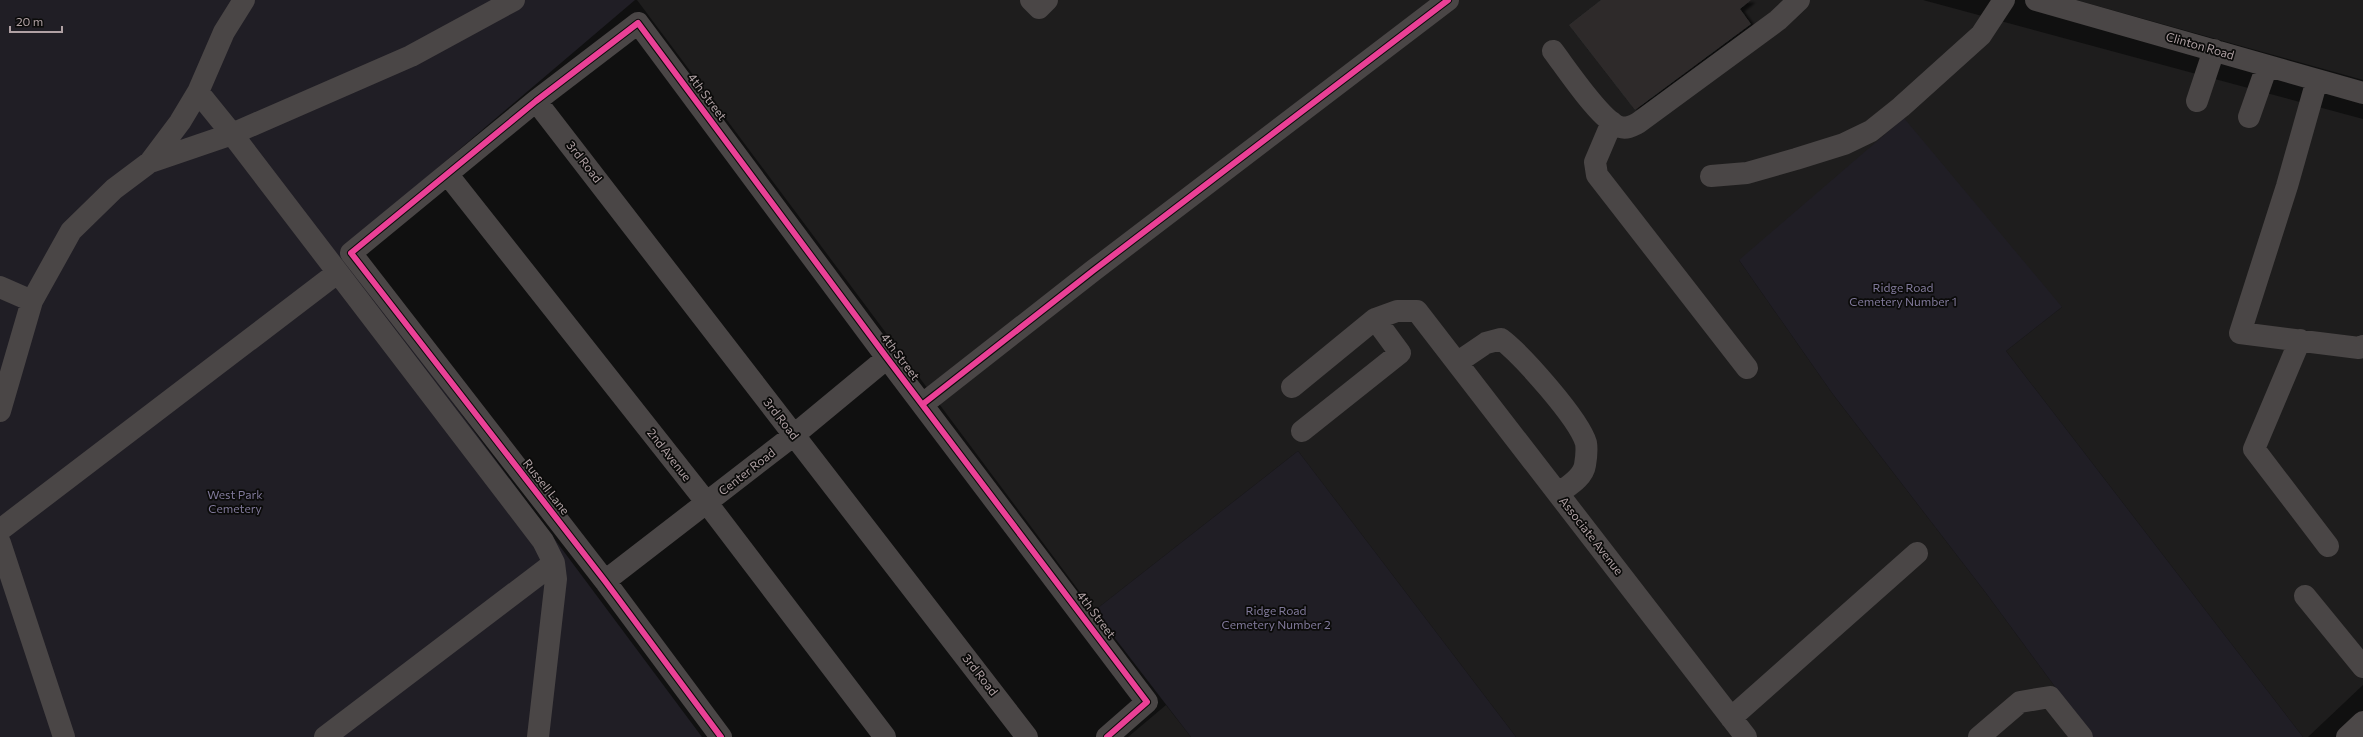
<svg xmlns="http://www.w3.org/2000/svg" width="2363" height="737" viewBox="0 0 2363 737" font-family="Commissioner,sans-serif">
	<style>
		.built { fill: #1e1d1d }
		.green { fill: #201e25 }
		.building { fill: #2e2c2c; filter: url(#shadow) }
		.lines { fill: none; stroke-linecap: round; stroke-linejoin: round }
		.minor { stroke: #4a4646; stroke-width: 22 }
		.major { stroke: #4c4848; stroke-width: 22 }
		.cycleway-casing { stroke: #0b0b0a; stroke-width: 8 }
		.cycleway { stroke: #ea4096; stroke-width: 6 }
		.labels { text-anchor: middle; stroke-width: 3.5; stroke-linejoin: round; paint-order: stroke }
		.street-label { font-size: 12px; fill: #b0a1a4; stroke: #0b0b0a }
		.park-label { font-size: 12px; fill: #80799a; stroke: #0b0b0a }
	</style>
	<defs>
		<filter id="shadow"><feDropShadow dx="4.5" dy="2.5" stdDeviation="1" flood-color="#0009"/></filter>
	</defs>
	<rect width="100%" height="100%" fill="#101010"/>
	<path class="built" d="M637 0H1923L2363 119V685L2308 737H2303L2006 351 2062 307 1739 260 1832 393 1986 593 2092 737H1516L1298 451 1094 611Z
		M2076 0H2363V80Z
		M1166 705 1191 737H1128Z"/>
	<path class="green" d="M0 0H635L340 251 702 737H0Z
		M1904 118 2062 307 2006 351 2303 737H2092L1986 593 1832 393 1739 260Z
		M1298 451 1516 737H1191L1094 611Z"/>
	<path class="building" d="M1601 0H1751L1740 9 1751 24 1635 110 1569 25Z"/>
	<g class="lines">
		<path class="minor" d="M514 0 411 56 232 134 543 541 554 563
			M1031 0 1039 8 1047 0
			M2036 0 2363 93
			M1553 51C1566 68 1601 121 1620 127 1627 129 1632 126 1638 123L1778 20 1799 0
			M2317 80 2287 186 2240 333 2359 348 2363 346
			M198 92 224 32 244 0
			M536 101 1027 737
			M2197 101 2214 50
			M2249 117 2267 66
			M1612 122 1595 162 1597 175 1747 368
			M448 175 707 503 885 737
			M1711 176 1747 173 1796 159 1844 144 1871 131 1901 107 1981 35 2004 0
			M0 287 32 301
			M2300 340 2254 449 2328 546
			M1458 362 1486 343 1501 339C1522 355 1579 419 1586 443 1587 449 1586 459 1585 465 1583 478 1568 486 1559 493
			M1292 387 1375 319 1397 311H1417L1746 737
			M923 404 1094 270 1448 0
			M0 411 32 301 71 231 114 189 150 162 180 122 198 92 232 134 150 162
			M1302 431 1400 353 1375 319
			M0 530 337 273
			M0 543 64 737
			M605 581 794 435 887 358
			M2305 596 2363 667
			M1731 718 1917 553
			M325 737 554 563 556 579 538 737
			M721 737 605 581 351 253 536 101 638 23 887 358 1147 702 1107 737
			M1979 737 2020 702 2050 697 2082 737"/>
		<path class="major" d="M2347 737 2363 722"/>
		<g class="cycleway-casing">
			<path id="cycleway" d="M923 404 1094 270 1448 0
				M721 737 605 581 351 253 536 101 638 23 887 358 1147 702 1107 737"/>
		</g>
		<use href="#cycleway" class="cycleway"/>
	</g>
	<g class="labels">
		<g class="street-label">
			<text transform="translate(2200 46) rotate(16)" y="4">Clinton Road</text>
			<text transform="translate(707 97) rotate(53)" y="4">4th Street</text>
			<text transform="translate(584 162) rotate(52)" y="4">3rd Road</text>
			<text transform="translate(900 357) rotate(53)" y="4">4th Street</text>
			<text transform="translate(781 419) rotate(52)" y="4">3rd Road</text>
			<text transform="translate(669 455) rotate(52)" y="4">2nd Avenue</text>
			<text transform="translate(747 472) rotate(-38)" y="4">Center Road</text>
			<text transform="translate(546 487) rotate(52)" y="4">Russell Lane</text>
			<text transform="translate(1591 536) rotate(52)" y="4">Associate Avenue</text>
			<text transform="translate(1096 615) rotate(53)" y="4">4th Street</text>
			<text transform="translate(980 675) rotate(52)" y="4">3rd Road</text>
		</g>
		<g class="park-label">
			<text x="1903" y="292">Ridge Road<tspan x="1903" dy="14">Cemetery Number 1</tspan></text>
			<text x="235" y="499">West Park<tspan x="235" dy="14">Cemetery</tspan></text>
			<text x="1276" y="615">Ridge Road<tspan x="1276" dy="14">Cemetery Number 2</tspan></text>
		</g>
	</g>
	<path d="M10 26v6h52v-6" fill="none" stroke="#b0a1a4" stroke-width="2"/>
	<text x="16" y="26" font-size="12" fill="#b0a1a4" stroke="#0b0b0a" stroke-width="3" paint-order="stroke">20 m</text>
</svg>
